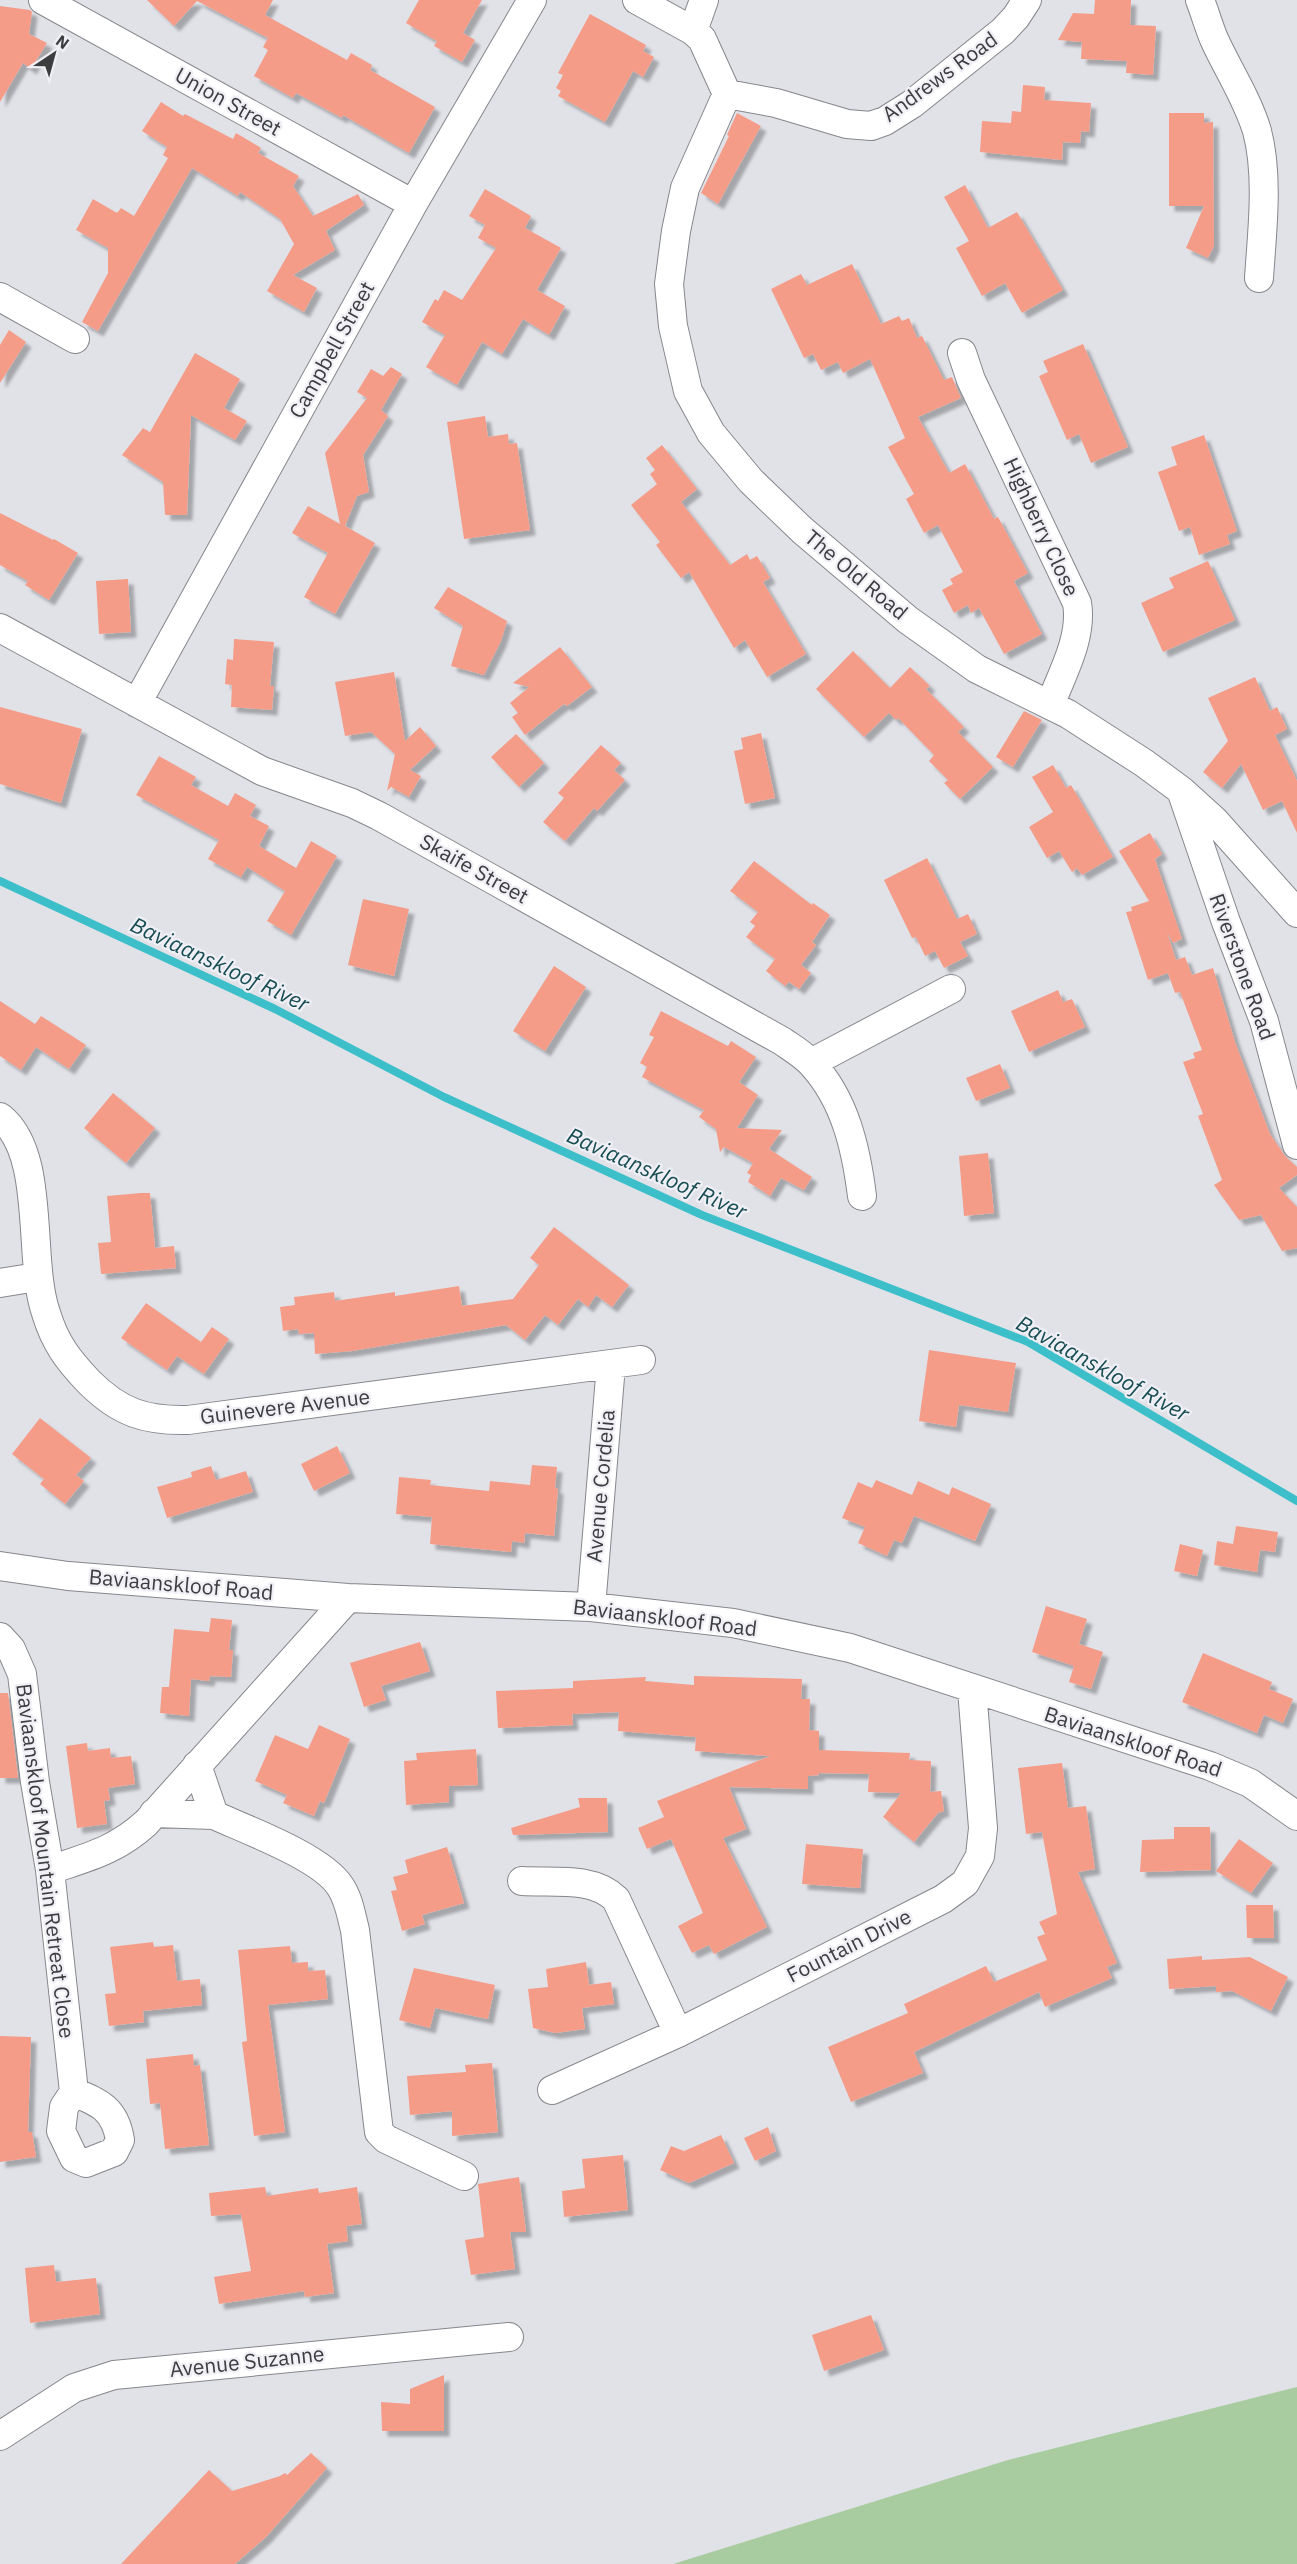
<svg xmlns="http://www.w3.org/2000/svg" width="1297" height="2564" viewBox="0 0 1297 2564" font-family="'IBM Plex Sans',sans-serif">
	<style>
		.green { fill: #a8cc9f }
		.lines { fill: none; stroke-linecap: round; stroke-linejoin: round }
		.stream { stroke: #3dbfca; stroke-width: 8 }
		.building { fill: #f59c89; filter: url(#shadow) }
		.street-casing { stroke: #86878c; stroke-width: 30 }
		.street { stroke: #fff; stroke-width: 28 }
		.labels { text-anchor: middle; stroke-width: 4.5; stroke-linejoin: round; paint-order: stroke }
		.street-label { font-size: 21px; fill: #3c3d3f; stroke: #efeff5 }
		.water-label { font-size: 22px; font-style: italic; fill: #164d52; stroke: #efeff5 }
	</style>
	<defs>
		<filter id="shadow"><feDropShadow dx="5.5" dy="5.5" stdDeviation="1.5" flood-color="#0004"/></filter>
	</defs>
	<rect width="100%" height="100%" fill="#e1e2e8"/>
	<path class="green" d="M1297 2387V2564H673L1008 2460Z"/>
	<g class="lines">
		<path class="stream" d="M0 881 275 1009 444 1097 702 1215 1028 1342 1297 1501"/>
	</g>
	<path class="building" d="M147 0H273L265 15 347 60 351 53 372 65 370 70 435 107 409 153 343 115 342 118 296 93 293 98 254 76 268 50 263 47 268 38 197 1 174 26Z
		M419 0H482L463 33 475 40 462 62 434 46 437 41 406 23Z
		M1095 0H1131L1130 25 1156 26 1153 75 1126 73 1127 61 1081 59 1082 42 1058 40 1073 13 1094 14Z
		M0 6 30 10 32 12 29 34 47 43 31 69 23 63 0 102Z
		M590 14 646 45 643 51 654 57 643 77 633 71 605 122 558 96 561 91 556 88 563 75 558 73Z
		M1023 85 1045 87 1044 100 1091 103 1089 132 1081 131 1080 143 1063 142 1062 160 980 152 982 121 1011 123 1012 111 1021 112Z
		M161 102 183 116 185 114 233 139 236 133 261 148 258 153 299 176 293 186 313 216 358 194 364 205 326 231 335 250 293 275 317 288 304 312 267 291 294 244 280 219 240 192 238 196 192 168 98 331 82 322 108 273V248L76 230 93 199 117 213 121 208 134 216 168 158 163 155 167 147 142 131Z
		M737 113 761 126 718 204 701 193 729 136 727 135Z
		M1169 113H1204V123L1213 122 1214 246 1208 258 1186 248 1204 206H1169Z
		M965 185 988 228 1017 212 1063 290 1022 313 1005 283 982 296 956 248 969 241 944 197Z
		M485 189 531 216 525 228 561 248 537 290 565 306 549 335 523 319 502 354 482 342 457 385 426 367 445 335 422 322 435 299 438 301 444 290 462 300 496 248 478 238 485 225 469 216Z
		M852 264 881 324 899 316 902 321 909 318 917 338 922 336 944 380 952 377 961 398 918 417 949 473 965 464 994 519 998 517 1028 573 1014 581 1042 634 1004 654 979 608 971 613 968 605 954 613 942 590 953 584 950 579 963 572 938 525 924 533 906 499 914 494 888 447 905 438 870 359 843 373 838 362 821 370 813 354 804 358 771 289 801 274 807 285Z
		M9 330 26 342 0 383V345Z
		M1083 344 1128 447 1091 463 1079 434 1067 440 1039 376 1048 372 1043 361Z
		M195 353 240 379 224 408 247 421 235 440 191 415 187 515H165L163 482 122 455 143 428 150 432Z
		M391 367 402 374 381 410 388 416 363 455 369 492 357 496 345 526 375 543 335 614 304 597 328 553 292 533 308 506 340 524 325 453 367 398 357 392 371 369 383 376Z
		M485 416 488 437 508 434 509 444 517 443 530 530 464 539 447 422Z
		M1204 435 1237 531 1227 535 1230 544 1199 555 1190 527 1179 531 1158 472 1177 465 1171 447Z
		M662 445 697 489 681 502 730 565 747 554 750 560 757 556 770 578 763 582 806 654 767 677 745 640 734 648 689 572 681 578 656 545 660 542 631 505 657 484 650 474 655 470 646 458Z
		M0 513 53 540 54 539 78 553 49 600 25 585 28 581 0 565Z
		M1208 561 1235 620 1163 652 1141 603 1174 588 1169 578Z
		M128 579 131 632 99 634 96 581Z
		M448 587 507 621 501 641 484 675 451 666 463 626 434 608Z
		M234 639 274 642 270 686H274L272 710 231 707 232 685 225 684 227 659 233 660Z
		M560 647 592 687 567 706 564 704 525 735 512 717 518 713 510 703 529 687 513 683Z
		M853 651 890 688 910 667 930 686 926 689 964 727 958 732 993 767 960 799 944 783 948 780 929 761 934 755 898 718 896 720 889 713 864 737 816 689Z
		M394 672 405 741 420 727 436 746 410 770 421 776 409 797 391 787 387 791 395 754 371 732 345 736 335 682Z
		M1255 677 1270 711 1277 707 1287 729 1275 735 1297 781V833L1282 801 1263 810 1241 764 1222 788 1203 772 1228 741 1208 698Z
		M0 707 82 729 61 803 0 784Z
		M1024 711 1042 720 1013 767 996 757Z
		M761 733 775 798 745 804 734 751 743 749 741 738Z
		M516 734 544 763 519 787 491 757Z
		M601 745 621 763 614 770 625 780 597 811 594 808 565 841 543 822 564 798 558 793Z
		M159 756 196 777 191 785 228 806 235 793 256 805 250 816 269 826 259 846 296 868 311 841 337 856 291 935 267 921 285 891 247 867 241 877 208 859 219 840 136 795Z
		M1053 765 1066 788 1071 785 1113 857 1082 875 1077 868 1072 872 1059 851 1047 858 1029 827 1053 812 1032 777Z
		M1150 833 1162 854 1155 859 1182 939 1173 943 1167 932 1176 960 1185 957 1192 975 1213 968 1235 1042 1270 1134 1285 1156 1297 1167V1175L1279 1188 1297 1207V1248L1282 1251 1261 1215 1239 1220 1214 1185 1222 1180 1198 1116 1203 1114 1183 1062 1195 1058 1193 1053 1202 1050 1180 992 1175 993 1168 973 1148 980 1126 912 1132 911 1131 907 1149 901 1119 851Z
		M927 858 957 919 968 914 977 934 960 942 968 956 944 968 935 951 925 956 916 937 912 938 884 880Z
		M754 861 812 905 813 903 830 915 812 942 816 945 801 965 811 973 799 989 789 982 785 986 766 971 775 959 746 937 755 926 750 922 758 912 730 891Z
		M363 899 409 909 394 976 348 965Z
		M554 966 586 987 545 1051 513 1031Z
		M1058 990 1063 1002 1072 999 1085 1027 1029 1052 1011 1011Z
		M0 1001 35 1024 41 1016 86 1045 69 1069 36 1047 21 1070 0 1056Z
		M661 1011 728 1046 731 1041 756 1057 739 1082 758 1095 737 1128 782 1130 769 1149 812 1177 804 1190 781 1178 770 1196 748 1182 751 1175 747 1173 753 1163 724 1147 720 1152 716 1129 699 1117 704 1110 642 1077 647 1067 640 1063 654 1037 649 1035Z
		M1000 1064 1010 1088 976 1101 966 1078Z
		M113 1093 155 1128 126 1163 84 1128Z
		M988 1153 994 1213 964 1216 959 1156Z
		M141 1193H150L155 1248 174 1246 176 1268 101 1274 98 1243 111 1242 107 1196Z
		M554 1227 629 1285 612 1307 596 1295 588 1307 578 1299 558 1325 545 1315 525 1340 506 1325 352 1351 315 1354 314 1333 299 1334 298 1329 283 1331 280 1307 295 1305 294 1297 334 1292 335 1301 395 1292V1296L459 1286 462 1306 513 1299 539 1265 530 1258Z
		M146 1303 201 1342 212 1327 229 1339 204 1374 177 1356 167 1370 121 1338Z
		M929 1350 1016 1363 1008 1412 959 1405 956 1427 919 1421Z
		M40 1418 91 1458 76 1475 84 1481 65 1504 40 1484 44 1479 12 1454Z
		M337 1446 350 1473 314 1491 301 1464Z
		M532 1465 557 1467 555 1488 558 1489 554 1536 525 1533 524 1543 512 1541 511 1552 430 1544 432 1517 396 1514 399 1477 431 1480 430 1485 489 1491 490 1481 530 1485Z
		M211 1466 216 1480 246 1471 253 1492 167 1518 157 1487 192 1477 191 1472Z
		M876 1480 912 1495 918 1481 949 1495 952 1487 991 1504 975 1541 914 1516 902 1543 894 1540 887 1556 858 1543 865 1527 842 1518 858 1482 872 1488Z
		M1236 1526 1278 1532 1275 1552 1260 1550 1257 1572 1214 1565 1217 1541 1233 1544Z
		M1180 1544 1203 1550 1197 1576 1174 1571Z
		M1046 1606 1087 1619 1079 1644 1103 1652 1091 1689 1069 1682 1074 1666 1032 1652Z
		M211 1618 232 1620 229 1650H233L231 1677 210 1676 209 1681 191 1679 189 1716 160 1713 162 1687H169L174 1629 209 1632Z
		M420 1642 430 1671 381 1686 386 1700 364 1707 350 1663Z
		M1203 1653 1272 1682 1269 1689 1293 1699 1283 1723 1264 1715 1257 1733 1182 1702Z
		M694 1676 802 1679 801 1699H810L809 1730 819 1731V1750L910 1753 909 1760 931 1761 930 1792 941 1791 944 1811 938 1813 914 1842 883 1817 901 1793 868 1792 869 1774 819 1773V1775L808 1776V1789L729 1787 746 1829 723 1838 767 1927 714 1954 709 1945 692 1953 678 1926 703 1913 671 1839 647 1849 638 1828 664 1817 657 1801 770 1756 695 1751 696 1737 618 1731 619 1712 572 1714 573 1725 498 1728 496 1691 573 1688V1681L646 1677 645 1681 694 1685Z
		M0 1693H8L18 1778H0Z
		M319 1725 350 1739 324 1803 320 1801 314 1816 283 1803 287 1795 255 1781 275 1735 308 1749Z
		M87 1743 88 1751 110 1748 111 1758 131 1756 135 1784 108 1788 110 1800 104 1801 107 1824 77 1828 66 1746Z
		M476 1749 478 1785 449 1786V1802L406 1805 404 1761 417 1760 416 1753Z
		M1062 1763 1068 1808 1086 1806 1095 1869 1078 1872 1117 1963 1107 1967 1112 1978 1045 2007 1039 1992 914 2052 923 2073 851 2102 828 2047 908 2013 904 2004 986 1966 994 1982 1047 1960 1037 1937 1045 1934 1039 1922 1057 1914 1042 1832 1026 1834 1018 1768Z
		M578 1798H607L608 1832 513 1835 511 1828 580 1807Z
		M1174 1827H1210L1211 1870 1140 1872 1142 1840 1174 1839Z
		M1239 1839 1273 1863 1251 1893 1216 1871Z
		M806 1844 863 1849 860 1888 802 1884Z
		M447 1847 464 1903 422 1915 425 1924 402 1931 391 1891 397 1890 393 1877 408 1873 405 1860Z
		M1246 1905H1273L1274 1938H1247Z
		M153 1942 154 1947 173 1945 177 1981 200 1979 202 2005 143 2011 144 2022 109 2026 105 1994 116 1993 110 1947Z
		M290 1946 292 1963 308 1962V1971L325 1970 328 1999 268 2005 285 2132 254 2136 242 2042 247 2041 238 1950Z
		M1202 1956V1960L1250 1957 1288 1977 1271 2011 1232 1991 1216 1992V1986L1169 1989 1167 1959Z
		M586 1962 589 1985 611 1982 614 2004 582 2008 585 2029 555 2033 533 2028 528 1989 548 1987 546 1969Z
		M414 1968 495 1985 488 2019 435 2008 430 2028 399 2020Z
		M0 2036 31 2037 28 2132H32L36 2157 0 2162Z
		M193 2054 194 2066 200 2065 209 2145 165 2149 160 2103 150 2104 146 2059Z
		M492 2063 498 2132 452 2136V2111L410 2115 407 2076 466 2072 465 2065Z
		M768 2127 776 2151 755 2161 744 2138Z
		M721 2135 734 2163 689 2183 660 2170 671 2146 684 2151Z
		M623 2155 628 2210 564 2217 562 2191 585 2188 582 2159Z
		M519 2177 526 2232H510L515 2269 471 2275 465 2240 484 2237 478 2184Z
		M265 2187 267 2196 318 2188 319 2193 357 2187 362 2224 346 2226 348 2241 327 2244 334 2293 305 2297 304 2291 219 2304 214 2277 251 2271 241 2214 211 2216 209 2193Z
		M54 2265 56 2282 96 2278 100 2314 30 2323 25 2268Z
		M871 2315 884 2350 824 2371 812 2335Z
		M444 2375V2431H382L381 2402 410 2404V2389Z
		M311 2453 327 2468 266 2537 235 2564H121L209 2470 232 2491 280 2476 285 2473 287 2475Z"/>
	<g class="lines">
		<g class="street-casing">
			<path id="street" d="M43 0 413 204
				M637 0 693 31 702 39 727 94 776 103 847 124 871 126 885 121 912 104 1003 31 1016 17 1027 0
				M1200 0C1205 13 1209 27 1214 39 1228 70 1247 98 1257 131 1269 176 1262 232 1259 278
				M693 31 704 0
				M727 94 685 188 676 231 669 284 673 326 688 391 711 433 751 481 802 530 908 620 977 669 1068 714 1144 763 1182 791 1214 820 1297 913
				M0 297 75 339
				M962 353 971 380 1077 603C1083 637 1062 674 1050 705
				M0 628 262 771 352 803 379 816 782 1041C792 1048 804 1055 812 1064 845 1100 856 1148 862 1196
				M137 703 413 204 532 0
				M1182 793 1226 922 1264 1021 1297 1145
				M811 1063 951 989
				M0 1117C47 1154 27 1258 46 1313 55 1343 68 1360 89 1382 120 1413 146 1421 188 1420L641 1360
				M0 1283 37 1277
				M0 1566 68 1576 348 1598 591 1607 733 1623 850 1648 1210 1766 1250 1783 1297 1816
				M591 1607 611 1365
				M0 1637 11 1649 22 1674 35 1782 50 1870 74 2092 64 2107 61 2131 74 2158 86 2163 114 2152 120 2140C115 2109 100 2103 74 2092
				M197 1765 214 1815C247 1830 321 1857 340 1886 349 1899 351 1915 355 1930L379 2132 386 2139 464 2176
				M154 1813 214 1815
				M50 1870C88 1857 115 1851 146 1823L348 1598
				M522 1881C553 1883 592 1876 616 1899L678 2033
				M552 2090 678 2033 943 1899 965 1883 980 1856 983 1828 972 1689
				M0 2436 74 2388 114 2375 509 2337"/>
		</g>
		<use href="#street" class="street"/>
	</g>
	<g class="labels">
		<g class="street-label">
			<text transform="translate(940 77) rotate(-36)" y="7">Andrews Road</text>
			<text transform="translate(228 102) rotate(29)" y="7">Union Street</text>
			<text transform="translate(332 350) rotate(-61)" y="7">Campbell Street</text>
			<text transform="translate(1041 527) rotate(65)" y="7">Highberry Close</text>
			<text transform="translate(856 575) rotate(40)" y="7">The Old Road</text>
			<text transform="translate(474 869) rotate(29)" y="7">Skaife Street</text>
			<text transform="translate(1242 967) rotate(70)" y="7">Riverstone Road</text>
			<text transform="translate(285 1407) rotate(-7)" y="7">Guinevere Avenue</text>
			<text transform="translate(601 1486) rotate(-85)" y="7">Avenue Cordelia</text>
			<text transform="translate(181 1585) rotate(5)" y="7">Baviaanskloof Road</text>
			<text transform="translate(665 1618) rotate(7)" y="7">Baviaanskloof Road</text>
			<text transform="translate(1133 1742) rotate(18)" y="7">Baviaanskloof Road</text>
			<text transform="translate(45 1861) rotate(83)" y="7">Baviaanskloof Mountain Retreat Close</text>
			<text transform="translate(849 1946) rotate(-27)" y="7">Fountain Drive</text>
			<text transform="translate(247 2362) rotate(-6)" y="7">Avenue Suzanne</text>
		</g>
		<g class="water-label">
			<text transform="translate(220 964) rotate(25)" y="8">Baviaanskloof River</text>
			<text transform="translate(657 1173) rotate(24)" y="8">Baviaanskloof River</text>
			<text transform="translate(1103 1368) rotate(29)" y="8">Baviaanskloof River</text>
		</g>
	</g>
	<g transform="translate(54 54) rotate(36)" stroke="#efeff5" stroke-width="4.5" paint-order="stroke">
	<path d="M0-4.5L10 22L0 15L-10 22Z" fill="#3c3d3f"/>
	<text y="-9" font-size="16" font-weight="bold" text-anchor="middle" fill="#3c3d3f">N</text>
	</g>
</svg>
